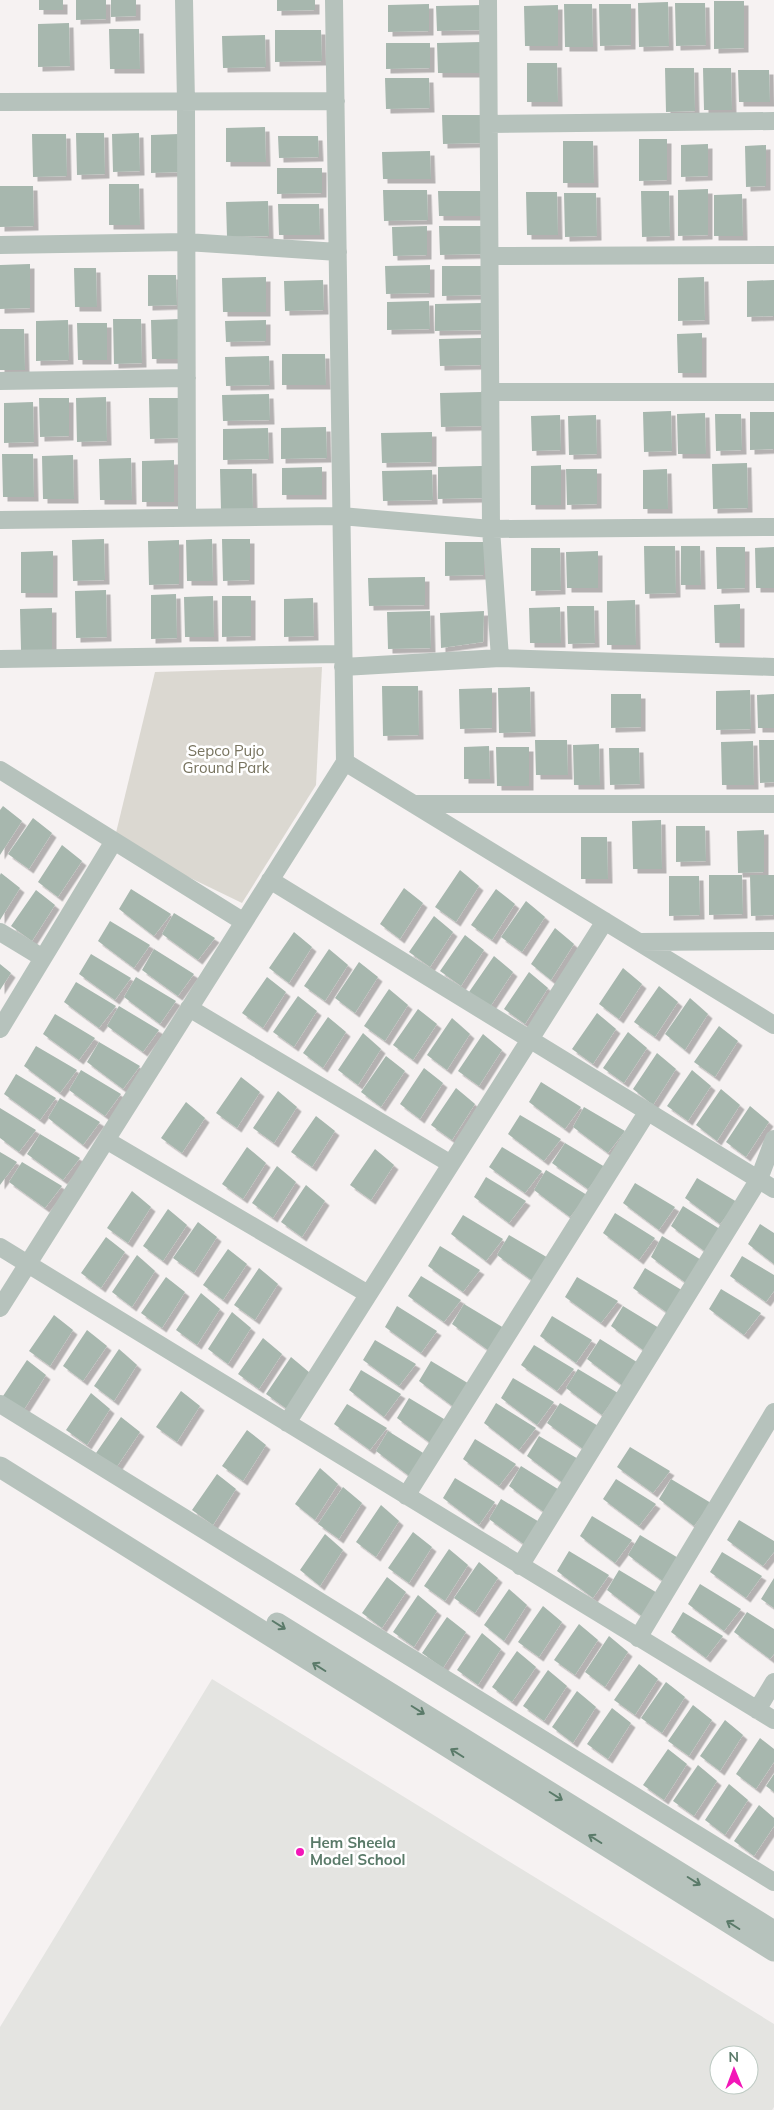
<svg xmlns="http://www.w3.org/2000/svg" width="774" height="2110" viewBox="0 0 774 2110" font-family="Mulish,sans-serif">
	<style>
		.built { fill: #e4e4e1; fill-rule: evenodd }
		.green { fill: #dbd8d1 }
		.building { fill: #a7b7ae; filter: url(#shadow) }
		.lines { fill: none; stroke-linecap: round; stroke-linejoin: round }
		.minor { stroke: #b6c2bc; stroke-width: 18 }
		.tertiary { stroke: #b6c2bc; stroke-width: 21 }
		.oneway { stroke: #5a7a69 }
		.poi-dot { fill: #f316b8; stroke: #fff; stroke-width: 2 }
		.labels { text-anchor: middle; stroke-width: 5; stroke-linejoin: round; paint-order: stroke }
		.park-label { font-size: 15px; fill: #77735e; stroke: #fff }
		.poi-label { font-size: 15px; font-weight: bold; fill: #5a7a69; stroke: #fff; text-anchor: start }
	</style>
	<defs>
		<filter id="shadow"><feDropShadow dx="4.5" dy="4.5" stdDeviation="0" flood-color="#0004"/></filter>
	</defs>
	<rect width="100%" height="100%" fill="#f6f2f2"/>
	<path class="built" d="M212 1679 774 2024V2107L772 2110H0V2027ZM719 2055H749V2085H719Z"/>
	<path class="green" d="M322 667 316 785 242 903 114 841 155 672Z"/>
	<path class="building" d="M39 0H63V10H39Z
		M76 0H106V19L76 20Z
		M111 0H136V16L111 17Z
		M277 0H315V10L277 11Z
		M714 1H744V48L714 49Z
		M668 2 669 46 639 47 638 3Z
		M675 3H705L706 45 676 46Z
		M429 4V31L388 32V5Z
		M564 4H592L593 47H565Z
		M599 4H631V45L600 46Z
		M483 5V30L437 31 436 6Z
		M558 5V46H525L524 6Z
		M69 23 70 66 38 67V24Z
		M109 29H139L140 69H110Z
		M275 30H321L322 61 275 62Z
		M265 35 266 67 223 68 222 36Z
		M482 42V73H438L437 43Z
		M386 43H430V68L386 69Z
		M527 63H557L558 102H527Z
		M665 68H694L695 111 666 112Z
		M703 68H731L732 110H704Z
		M738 70H769L770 102H739Z
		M385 78H429L430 108 386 109Z
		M442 115H481V143L443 144Z
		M265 127 266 162H226V128Z
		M76 133H104L105 174 77 175Z
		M139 133 140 171 113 172 112 134Z
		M32 134H66L67 176 33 177Z
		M179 134 180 172 151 173V135Z
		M278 136H318L319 157 279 158Z
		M639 139H667V180L639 181Z
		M563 141H593L594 183H563Z
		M708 144V176L681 177V145Z
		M766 145V186L746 187 745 146Z
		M430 151 431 179H383L382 152Z
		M277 168H322V193L277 194Z
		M109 184H139L140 225H109Z
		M0 186H33L34 226 0 227Z
		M708 189V235L678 236V190Z
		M383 190H427L428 220 384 221Z
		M438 191H481L482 216H439Z
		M641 191H669L670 236 642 237Z
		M526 192H557L558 235H527Z
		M564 193H596L597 236 565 237Z
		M742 194 743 236H714V195Z
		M268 201 269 236 227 237 226 202Z
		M278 204H319L320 235H279Z
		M427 226V255L393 256 392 227Z
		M439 226H483L484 254 440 255Z
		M30 264V308L0 309V265Z
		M430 265V293L386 294 385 266Z
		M442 266H484L485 295 442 296Z
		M74 268H96L97 307H75Z
		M148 275H176L177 305 148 306Z
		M266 277V312H223L222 278Z
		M704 277 705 320 678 321V278Z
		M323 280 324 310 285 311 284 281Z
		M774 280V316L747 317V281Z
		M429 301 430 329 387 330V302Z
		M482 303 483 330 435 331V304Z
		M113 319H141L142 363 114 364Z
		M180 319V359H152L151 320Z
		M68 320 69 360 36 361V321Z
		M266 320V341L226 342 225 321Z
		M77 323H107V360H78Z
		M0 329H24L25 370H0Z
		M702 333V373H678L677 334Z
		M481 338V365L440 366 439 339Z
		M282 354H325L326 385H282Z
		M269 356 270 385 226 386 225 357Z
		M482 392V426L441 427 440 393Z
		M269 394 270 420 223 421 222 395Z
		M106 397 107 441 77 442 76 398Z
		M39 398H69V436L40 437Z
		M149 398H181L182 438 150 439Z
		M33 402 34 442 4 443V403Z
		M671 411 672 451 644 452 643 412Z
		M750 412H774V449L750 450Z
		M705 413 706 454H678L677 414Z
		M715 414H741L742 450 716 451Z
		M560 415 561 450 532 451 531 416Z
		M596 415 597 454 569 455 568 416Z
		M326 427 327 458 281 459V428Z
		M268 428 269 459 223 460V429Z
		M432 432V462L382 463 381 433Z
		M2 454H33L34 497H3Z
		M73 455 74 499H43L42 456Z
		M131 458 132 500H100L99 459Z
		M174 460V502H142V461Z
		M747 463 748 508 713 509 712 464Z
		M561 465V505H531V466Z
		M482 466 483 498 438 499V467Z
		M322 467V495H282V468Z
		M220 469H252L253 510 221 511Z
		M566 469H597V504L567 505Z
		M667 469 668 509H643V470Z
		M432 470 433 500 383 501 382 471Z
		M104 539 105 580 73 581 72 540Z
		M212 539 213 581H187L186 540Z
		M222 539H250V580L223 581Z
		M179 540V584L149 585 148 541Z
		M445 542H484V575L445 576Z
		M644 546H675L676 593 645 594Z
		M681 546H700L701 585H681Z
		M716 547H745V588L717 589Z
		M774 547V588H756L755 548Z
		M531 548H560L561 590 531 591Z
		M53 551V593H21V552Z
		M598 551V588H567L566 552Z
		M425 577V605L369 606 368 578Z
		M106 590 107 637 76 638 75 591Z
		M176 594 177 638 151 639V595Z
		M213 596 214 637H185L184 597Z
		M222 596H251V636L222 637Z
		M313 598 314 636 284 637V599Z
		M635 600 636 645H607V601Z
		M740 604V643H715L714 605Z
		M567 606H594L595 643 568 644Z
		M560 607 561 643H530L529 608Z
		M52 608V650H21L20 609Z
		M430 611 431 648 388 649 387 612Z
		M484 611 483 642 441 648 440 613Z
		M382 686H418L419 735 383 736Z
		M530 687 531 732 499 733 498 688Z
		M492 688V728L460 729 459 689Z
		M750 690 751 729 716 730V691Z
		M611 694H641V727L611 728Z
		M774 694V728H758L757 695Z
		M535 740H567L568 775H536Z
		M759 740H774V782L760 783Z
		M753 741 754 785H722L721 742Z
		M599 744 600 785H574L573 745Z
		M489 746 490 779H464V747Z
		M496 747H529V786H497Z
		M609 748H639L640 784 610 785Z
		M3 806 22 821 0 855V810Z
		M33 818 52 833 29 869 8 854Z
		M661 820 662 869H633L632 821Z
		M676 826H705L706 861 676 862Z
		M764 830V872L738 873 737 831Z
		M581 837H607L608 879H581Z
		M62 845 82 861 58 897 38 882Z
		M460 870 479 886 456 922 435 907Z
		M1 873 20 888 0 920V875Z
		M709 875H742L743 914 709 915Z
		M750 875H774V915L751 916Z
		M669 876H699L700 915 669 916Z
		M404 888 423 903 400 939 380 924Z
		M131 889 171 914 154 936 119 909Z
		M496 889 515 904 492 940 471 925Z
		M36 890 55 905 32 941 11 926Z
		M526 901 545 917 522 952 501 937Z
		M174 913 215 938 198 960 162 934Z
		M434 916 453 932 430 967 409 952Z
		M110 921 150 945 134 968 98 941Z
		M555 928 574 944 551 980 531 964Z
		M294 932 312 947 289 983 269 968Z
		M465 935 484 950 461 986 440 971Z
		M154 949 194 974 178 996 142 970Z
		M329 949 348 965 325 1001 304 986Z
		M91 954 131 978 115 1000 79 974Z
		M494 956 513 972 490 1007 469 992Z
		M359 962 378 977 355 1013 335 998Z
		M0 964 11 973 0 990Z
		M623 968 642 984 619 1019 599 1004Z
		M529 972 548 988 525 1024 504 1009Z
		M136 977 176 1001 160 1024 124 997Z
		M267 977 286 992 263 1028 242 1013Z
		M76 982 116 1006 99 1028 64 1002Z
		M659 986 678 1002 655 1037 634 1022Z
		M389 989 408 1005 385 1041 364 1026Z
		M298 996 317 1011 294 1047 273 1032Z
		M690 998 708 1014 685 1050 665 1034Z
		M119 1006 159 1030 143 1052 107 1026Z
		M418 1009 437 1024 413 1060 393 1045Z
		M597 1013 616 1029 593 1064 572 1049Z
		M55 1014 95 1038 79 1060 43 1034Z
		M328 1017 346 1032 323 1068 303 1053Z
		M452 1018 470 1034 447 1070 427 1055Z
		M719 1026 738 1041 715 1077 694 1062Z
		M628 1032 647 1048 624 1083 603 1068Z
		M363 1033 381 1049 358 1085 338 1070Z
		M483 1034 502 1050 479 1086 458 1071Z
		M99 1042 140 1066 123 1089 87 1062Z
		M36 1046 77 1070 60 1093 24 1066Z
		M657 1053 676 1069 653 1105 633 1089Z
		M386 1056 405 1071 381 1107 361 1092Z
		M424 1068 443 1083 420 1119 400 1104Z
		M81 1070 121 1094 105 1116 69 1090Z
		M692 1070 711 1086 688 1121 667 1106Z
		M16 1074 56 1098 40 1120 4 1094Z
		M241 1077 260 1092 237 1128 216 1113Z
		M541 1082 581 1107 565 1129 529 1102Z
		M456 1088 475 1104 452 1140 431 1125Z
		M721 1089 740 1105 717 1141 696 1125Z
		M278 1091 297 1107 274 1143 253 1128Z
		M60 1098 100 1122 83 1145 48 1118Z
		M186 1102 205 1118 182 1153 161 1138Z
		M750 1106 769 1122 746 1157 726 1142Z
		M584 1107 625 1131 608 1153 573 1127Z
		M0 1108 36 1130 19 1152 0 1138Z
		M520 1115 561 1139 544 1161 508 1134Z
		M316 1116 335 1131 312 1167 291 1152Z
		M40 1134 80 1158 63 1180 27 1154Z
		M565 1143 605 1167 588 1189 552 1163Z
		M247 1147 266 1163 243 1199 222 1184Z
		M502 1147 542 1171 525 1193 489 1167Z
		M375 1149 394 1165 371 1200 350 1185Z
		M0 1152 17 1162 0 1185Z
		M22 1162 62 1186 45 1208 9 1182Z
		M277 1166 296 1182 273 1218 252 1203Z
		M546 1170 587 1195 570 1217 534 1190Z
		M486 1177 526 1201 509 1223 474 1197Z
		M697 1178 737 1202 720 1224 685 1198Z
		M635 1183 675 1207 659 1230 623 1203Z
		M306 1185 325 1201 302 1237 281 1222Z
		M132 1191 151 1207 128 1243 107 1228Z
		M683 1206 723 1231 707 1253 671 1226Z
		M168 1209 187 1225 163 1261 143 1246Z
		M615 1213 655 1238 639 1260 603 1233Z
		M463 1215 503 1239 486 1261 451 1234Z
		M198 1222 217 1237 194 1273 173 1258Z
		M760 1224 774 1233V1264L748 1244Z
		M509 1235 550 1259 533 1281 497 1255Z
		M662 1236 703 1261 686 1283 651 1257Z
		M106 1237 125 1252 101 1288 81 1273Z
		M440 1246 480 1270 463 1292 428 1266Z
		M228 1249 247 1264 223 1300 203 1285Z
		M137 1255 155 1271 132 1307 112 1292Z
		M742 1256 774 1275V1291L766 1302 730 1276Z
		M259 1268 278 1284 255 1320 234 1305Z
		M645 1268 685 1292 669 1314 633 1288Z
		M421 1276 461 1300 444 1322 408 1296Z
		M166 1277 185 1292 162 1328 141 1313Z
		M577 1277 618 1301 601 1323 565 1297Z
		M721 1289 761 1313 744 1335 709 1309Z
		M201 1293 220 1309 197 1345 176 1330Z
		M464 1304 504 1328 488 1350 452 1324Z
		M397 1306 437 1331 421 1353 385 1327Z
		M623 1306 664 1331 647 1353 611 1326Z
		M232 1312 251 1328 228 1364 208 1349Z
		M54 1315 73 1330 50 1366 29 1351Z
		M552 1316 592 1340 576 1363 540 1336Z
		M87 1330 107 1346 83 1381 63 1366Z
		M263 1338 282 1354 259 1389 238 1374Z
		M600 1339 640 1364 623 1386 587 1359Z
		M375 1340 416 1364 399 1386 363 1360Z
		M534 1345 574 1369 557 1391 521 1365Z
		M119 1349 137 1365 114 1401 94 1386Z
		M291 1357 310 1373 287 1409 266 1394Z
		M27 1360 46 1375 23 1411 3 1396Z
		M431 1361 471 1385 455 1408 419 1381Z
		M578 1369 618 1393 602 1415 566 1388Z
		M361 1370 401 1394 384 1417 349 1390Z
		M513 1378 554 1402 537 1425 501 1398Z
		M181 1391 200 1406 177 1442 156 1427Z
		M91 1393 110 1409 87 1445 66 1430Z
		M409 1398 449 1422 433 1445 397 1418Z
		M496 1403 536 1428 519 1450 484 1423Z
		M560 1403 600 1427 583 1449 547 1423Z
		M347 1404 387 1428 370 1450 334 1424Z
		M121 1417 140 1432 116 1468 96 1453Z
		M247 1430 266 1445 243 1481 222 1466Z
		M388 1431 428 1456 412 1478 376 1451Z
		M539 1436 580 1460 563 1483 527 1456Z
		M475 1439 516 1464 499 1486 463 1459Z
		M630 1447 670 1471 653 1493 617 1467Z
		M521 1466 561 1491 545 1513 509 1486Z
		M320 1468 338 1484 315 1520 295 1504Z
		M217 1474 236 1489 213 1525 192 1510Z
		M455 1478 495 1502 479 1525 443 1498Z
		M616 1479 656 1504 639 1526 603 1499Z
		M671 1479 711 1503 694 1526 659 1499Z
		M343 1487 362 1503 339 1539 318 1524Z
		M501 1499 541 1523 525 1545 489 1519Z
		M381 1505 399 1521 376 1557 356 1542Z
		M592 1516 632 1540 615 1563 580 1536Z
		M739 1520 774 1541V1552L763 1566 727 1540Z
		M413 1532 432 1547 409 1583 388 1568Z
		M325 1534 343 1550 320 1586 300 1570Z
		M640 1535 680 1559 664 1582 628 1555Z
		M449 1549 468 1565 445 1601 424 1586Z
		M569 1551 609 1575 593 1598 557 1571Z
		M722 1552 762 1576 746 1598 710 1572Z
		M479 1562 498 1578 475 1613 454 1598Z
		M619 1570 659 1594 643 1617 607 1590Z
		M387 1577 406 1592 382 1628 362 1613Z
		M774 1578V1608L761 1599Z
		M700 1584 741 1609 724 1631 688 1604Z
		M509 1589 527 1605 504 1641 484 1625Z
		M418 1595 437 1611 414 1647 393 1632Z
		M543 1606 562 1622 539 1657 518 1642Z
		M683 1612 723 1636 706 1658 671 1632Z
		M747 1612 774 1629V1654L770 1659 734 1632Z
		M447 1617 466 1632 443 1668 422 1653Z
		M579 1624 598 1640 575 1675 554 1660Z
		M482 1633 501 1649 478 1685 457 1670Z
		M609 1636 628 1652 605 1687 585 1672Z
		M517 1651 536 1667 512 1702 492 1687Z
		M639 1664 658 1679 635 1715 614 1700Z
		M548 1670 567 1686 544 1721 523 1706Z
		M666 1682 685 1697 662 1733 641 1718Z
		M577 1691 596 1707 573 1743 552 1727Z
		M693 1705 712 1720 689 1756 668 1741Z
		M612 1708 631 1723 608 1759 587 1744Z
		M725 1720 743 1735 720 1771 700 1756Z
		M760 1738 774 1749V1762L756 1789 736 1774Z
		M668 1749 687 1764 664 1800 643 1785Z
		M698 1765 717 1781 694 1816 673 1801Z
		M774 1774V1792L766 1786Z
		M729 1784 748 1800 725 1835 705 1820Z
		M759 1805 774 1818V1826L754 1856 734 1841Z"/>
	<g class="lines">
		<path class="minor" d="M184 0 186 102 187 518
			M488 0 491 529 500 658
			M0 102 336 101
			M489 124 774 121
			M0 245 186 242 338 252
			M489 256 774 255
			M0 381 187 378
			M490 392H774
			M0 520 341 516 491 529 774 527
			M0 659 343 654
			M343 667 500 658 774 667
			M345 762 774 1025
			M0 770 244 922
			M413 804H774
			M270 880 774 1189
			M0 932 43 958
			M640 942 774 941
			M189 1008 451 1164
			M0 1029 114 841
			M106 1140 368 1294
			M0 1247 774 1720
			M0 1308 345 762 334 0
			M0 1404 774 1882
			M287 1423 605 921
			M406 1496 648 1111
			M520 1566 759 1179 774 1139
			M638 1638 774 1412
			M757 1710 774 1682"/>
		<path class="tertiary" d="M0 1467 774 1951
			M277 1623 774 1931"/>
	</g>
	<defs><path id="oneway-shaft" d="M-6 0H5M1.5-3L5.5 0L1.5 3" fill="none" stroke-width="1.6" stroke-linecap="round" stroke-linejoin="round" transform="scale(1.25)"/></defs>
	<g class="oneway">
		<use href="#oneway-shaft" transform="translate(279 1625) rotate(32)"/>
		<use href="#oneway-shaft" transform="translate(319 1667) rotate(-148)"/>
		<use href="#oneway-shaft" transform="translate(418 1710) rotate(32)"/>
		<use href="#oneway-shaft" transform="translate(457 1753) rotate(-148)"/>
		<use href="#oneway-shaft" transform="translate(556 1796) rotate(32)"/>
		<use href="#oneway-shaft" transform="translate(595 1839) rotate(-148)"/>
		<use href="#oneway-shaft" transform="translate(694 1881) rotate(32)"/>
		<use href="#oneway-shaft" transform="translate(733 1925) rotate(-148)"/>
	</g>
	<circle class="poi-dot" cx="300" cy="1852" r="5"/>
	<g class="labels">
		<g class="park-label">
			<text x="226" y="756">Sepco Pujo<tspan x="226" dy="17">Ground Park</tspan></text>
		</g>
		<g class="poi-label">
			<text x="310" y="1848">Hem Sheela<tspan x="310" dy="17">Model School</tspan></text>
		</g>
	</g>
	<g transform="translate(734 2070) rotate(359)"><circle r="24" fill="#ffffff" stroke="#bdcac3"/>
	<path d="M0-4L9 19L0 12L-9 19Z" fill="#f316b8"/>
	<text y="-8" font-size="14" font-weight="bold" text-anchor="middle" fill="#5a7a69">N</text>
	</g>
</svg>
